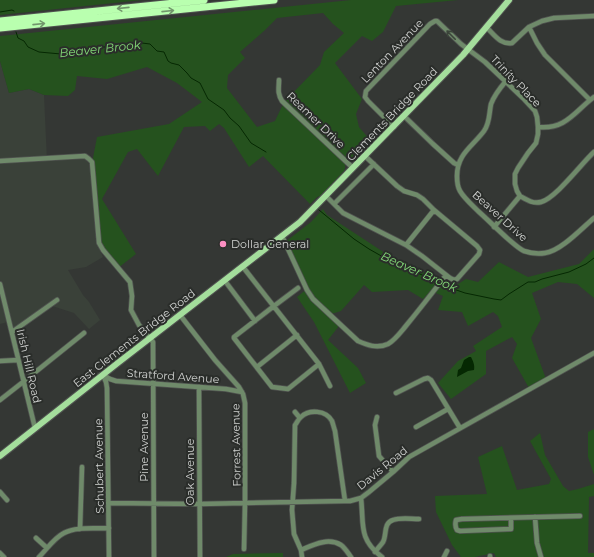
<svg xmlns="http://www.w3.org/2000/svg" width="594" height="557" viewBox="0 0 594 557" font-family="Montserrat,sans-serif">
	<style>
		.built { fill: #3a4139 }
		.green { fill: #25521e; fill-rule: evenodd }
		.water { fill: #052802 }
		.lines { fill: none; stroke-linecap: round; stroke-linejoin: round }
		.stream { stroke: #052802; stroke-width: 1 }
		.minor-casing { stroke: #505350; stroke-width: 6 }
		.major-casing { stroke: #505350; stroke-width: 8 }
		.highway-casing { stroke: #505350; stroke-width: 9 }
		.minor { stroke: #6f8a6a; stroke-width: 4.5 }
		.major { stroke: #a4de9c; stroke-width: 6 }
		.highway { stroke: #b9ffaf; stroke-width: 7 }
		.oneway { stroke: #72966c }
		.oneway2 { stroke: #3b443a }
		.poi-dot { fill: #fc8fc2; stroke: #2a2d2a; stroke-width: 1.5 }
		.labels { text-anchor: middle; stroke-width: 4; stroke-linejoin: round; paint-order: stroke }
		.street-label { font-size: 11px; fill: #d0d2d0; stroke: #2a2d2a }
		.poi-label { font-size: 11px; fill: #d0d2d0; stroke: #2a2d2a; text-anchor: start }
		.water-label { font-size: 12px; font-style: italic; fill: #84da78; stroke: #2a2d2a }
	</style>
	<rect width="100%" height="100%" fill="#343734"/>
	<path class="built" d="M0 61 9 93 29 89 44 95 47 161 66 157 93 158 97 238H95L103 257 86 267 68 270 83 295 89 302 100 320 89 329 74 313 49 305 11 333 8 322 0 324Z"/>
	<path class="green" d="M0 0H142L0 15Z
		M351 0H458L396 6 383 32 372 41 362 36 335 63 362 99 356 114 359 127 370 140 349 161 299 113 296 116 345 163V168L344 171 320 196 317 197 310 204 263 156 249 167 224 128 219 124 210 131 205 126 184 127 158 176 137 149 128 152 102 199 136 254 118 268 97 238 93 158 97 137 169 124 202 102 177 83 147 67 107 79 77 76 75 90 68 96 44 95 29 89 9 93 0 61V36ZM323 13 333 24 344 33 324 52 320 65 284 102 275 121 257 127 227 88 228 75 245 58 240 52 264 31 277 18Z
		M323 209 327 215 391 257 455 286 466 279 478 282 499 262 528 277 579 264 594 249V298L577 284 558 282 532 293 541 319 531 338 546 379 529 388 512 358 517 344 512 337 486 351V374L451 399 438 383 458 361 476 351 473 346 502 327 498 316 493 312 468 326 462 312 438 310 443 296 431 291 423 299 408 290 372 292 364 285 341 311 328 315 339 326 328 340 358 368 366 383 350 393 314 322 297 297 308 288 285 242 311 222Z
		M594 429V475L588 457V432Z
		M540 433 545 455 563 486 569 491 578 489 594 484V496L589 497 588 553H594V557H496L494 553 475 557H461L452 545 436 512 435 496 487 494 478 457 502 446 517 490 549 484 551 479 530 441Z
		M283 553V557H226L233 554Z"/>
	<path class="water" d="M469 357H471C473 361 475 365 474 370L468 371 457 377 458 370 461 368 464 360Z"/>
	<g class="lines">
		<path class="stream" d="M0 12 12 10 14 11
			M16 32 18 38 24 41 28 47 39 52 61 54 78 52 100 47H122L142 43 150 44 157 51 164 52 168 61 171 63 179 65 187 73 191 78 200 83 208 99 224 110 230 118 239 126 251 143 266 152
			M319 210 354 239 369 249 392 262 405 267 437 282
			M442 285 465 293 494 299 501 300 509 294 528 282H535L542 279 569 272 586 264 594 258"/>
		<g class="minor-casing">
			<path id="minor" d="M486 27C494 34 500 45 512 43L529 27 542 21 554 18 594 16
				M529 27 537 43 545 55 590 100
				M279 80C279 88 277 93 282 101L353 168
				M506 81C500 88 494 96 491 104 489 113 490 123 484 131 472 147 457 154 457 176 457 181 457 186 460 191 464 198 472 205 478 211 488 220 497 229 507 238 513 243 518 248 524 251 530 253 539 254 545 253 561 251 582 228 594 218
				M404 116 433 144 454 163 458 165
				M394 127 368 101 365 97 366 91 430 24 435 21H437L461 44 485 62 523 98 535 111 537 117 538 127V134L536 143 528 153 518 168 515 174V184L517 191 520 196
				M538 127C566 130 575 111 594 97
				M365 156 397 186 404 191 417 195 423 199 434 210 477 246 480 250 479 254 457 279 454 280 450 278 422 256 406 245
				M0 161 85 156 89 159 92 162 99 243 103 250 130 282 132 296 131 310 139 325 153 342 154 557
				M326 196 343 213 406 245 434 210
				M520 196C527 200 533 204 541 202 556 198 581 164 594 152
				M334 204 374 164
				M494 227 520 196
				M282 236 307 290 313 299 358 341C367 345 377 349 388 344 395 340 400 333 405 327 419 310 433 292 446 275
				M243 267 319 364 330 386
				M225 281 255 321
				M0 284 35 428
				M298 288 274 306 234 337V338L272 387 288 389 319 364
				M180 315 215 360 239 387 243 394 245 403V503L244 549
				M12 332 57 300
				M0 361 18 360
				M257 367 297 335
				M103 375 106 382 107 388 109 557
				M103 375 110 379 116 381 226 389 242 392
				M199 387 200 557
				M396 393 424 379 428 378 431 380 460 428
				M0 400 23 382 84 333
				M295 412 300 418
				M377 417 375 425 379 456 393 472
				M416 427 448 409
				M0 492 7 500
				M361 498C364 524 358 539 382 557
				M108 503 199 504 345 501H350L361 498 369 492 393 472 409 457 594 353
				M535 517 537 543 541 557
				M511 518V529L460 531 457 530C455 527 455 524 456 520L462 519 580 516
				M80 529 82 467
				M36 538 47 548
				M301 550C313 545 328 537 341 545 345 548 348 553 351 557
				M375 552C377 549 381 545 383 542 387 535 383 523 393 520 401 517 411 519 419 519
				M0 553 4 557
				M490 556V557
				M39 557C47 549 54 538 64 533 77 526 95 529 109 528
				M302 557 301 550 294 534 292 510 294 483 295 425C297 423 298 419 301 417 309 409 326 410 332 421 333 424 334 428 335 431L345 501
				M444 557 447 551"/>
		</g>
		<g class="major-casing">
			<path id="major" d="M0 456 119 362 300 222 463 55 509 0"/>
		</g>
		<g class="highway-casing">
			<path id="highway" d="M0 21 204 0
				M0 28 274 0"/>
		</g>
		<use href="#minor" class="minor"/>
		<use href="#major" class="major"/>
		<use href="#highway" class="highway"/>
	</g>
	<defs><path id="oneway-shaft" d="M-6 0H5M1.5-3L5.5 0L1.5 3" fill="none" stroke-width="1.6" stroke-linecap="round" stroke-linejoin="round"/></defs>
	<g class="oneway">
		<use href="#oneway-shaft" transform="translate(123 8) rotate(174)"/>
		<use href="#oneway-shaft" transform="translate(168 11) rotate(-6)"/>
		<use href="#oneway-shaft" transform="translate(39 24) rotate(-6)"/>
	</g>
	<use class="oneway2" href="#oneway-shaft" transform="translate(451 35) rotate(-135)"/>
	<circle class="poi-dot" cx="223" cy="244" r="4"/>
	<g class="labels">
		<g class="street-label">
			<text transform="translate(392 51) rotate(-46)" y="4">Lenton Avenue</text>
			<text transform="translate(516 81) rotate(46)" y="4">Trinity Place</text>
			<text transform="translate(392 114) rotate(-46)" y="4">Clements Bridge Road</text>
			<text transform="translate(316 120) rotate(44)" y="4">Reamer Drive</text>
			<text transform="translate(500 216) rotate(42)" y="4">Beaver Drive</text>
			<text transform="translate(134 338) rotate(-38)" y="4">East Clements Bridge Road</text>
			<text transform="translate(29 366) rotate(77)" y="4">Irish Hill Road</text>
			<text transform="translate(173 376) rotate(4)" y="4">Stratford Avenue</text>
			<text transform="translate(236 445) rotate(-91)" y="4">Forrest Avenue</text>
			<text transform="translate(144 447) rotate(-90)" y="4">Pine Avenue</text>
			<text transform="translate(99 466) rotate(-91)" y="4">Schubert Avenue</text>
			<text transform="translate(382 468) rotate(-39)" y="4">Davis Road</text>
			<text transform="translate(190 472) rotate(-90)" y="4">Oak Avenue</text>
		</g>
		<g class="poi-label">
			<text x="231" y="248">Dollar General</text>
		</g>
		<g class="water-label">
			<text transform="translate(100 49) rotate(-6)" y="4">Beaver Brook</text>
			<text transform="translate(419 272) rotate(24)" y="4">Beaver Brook</text>
		</g>
	</g>
</svg>
